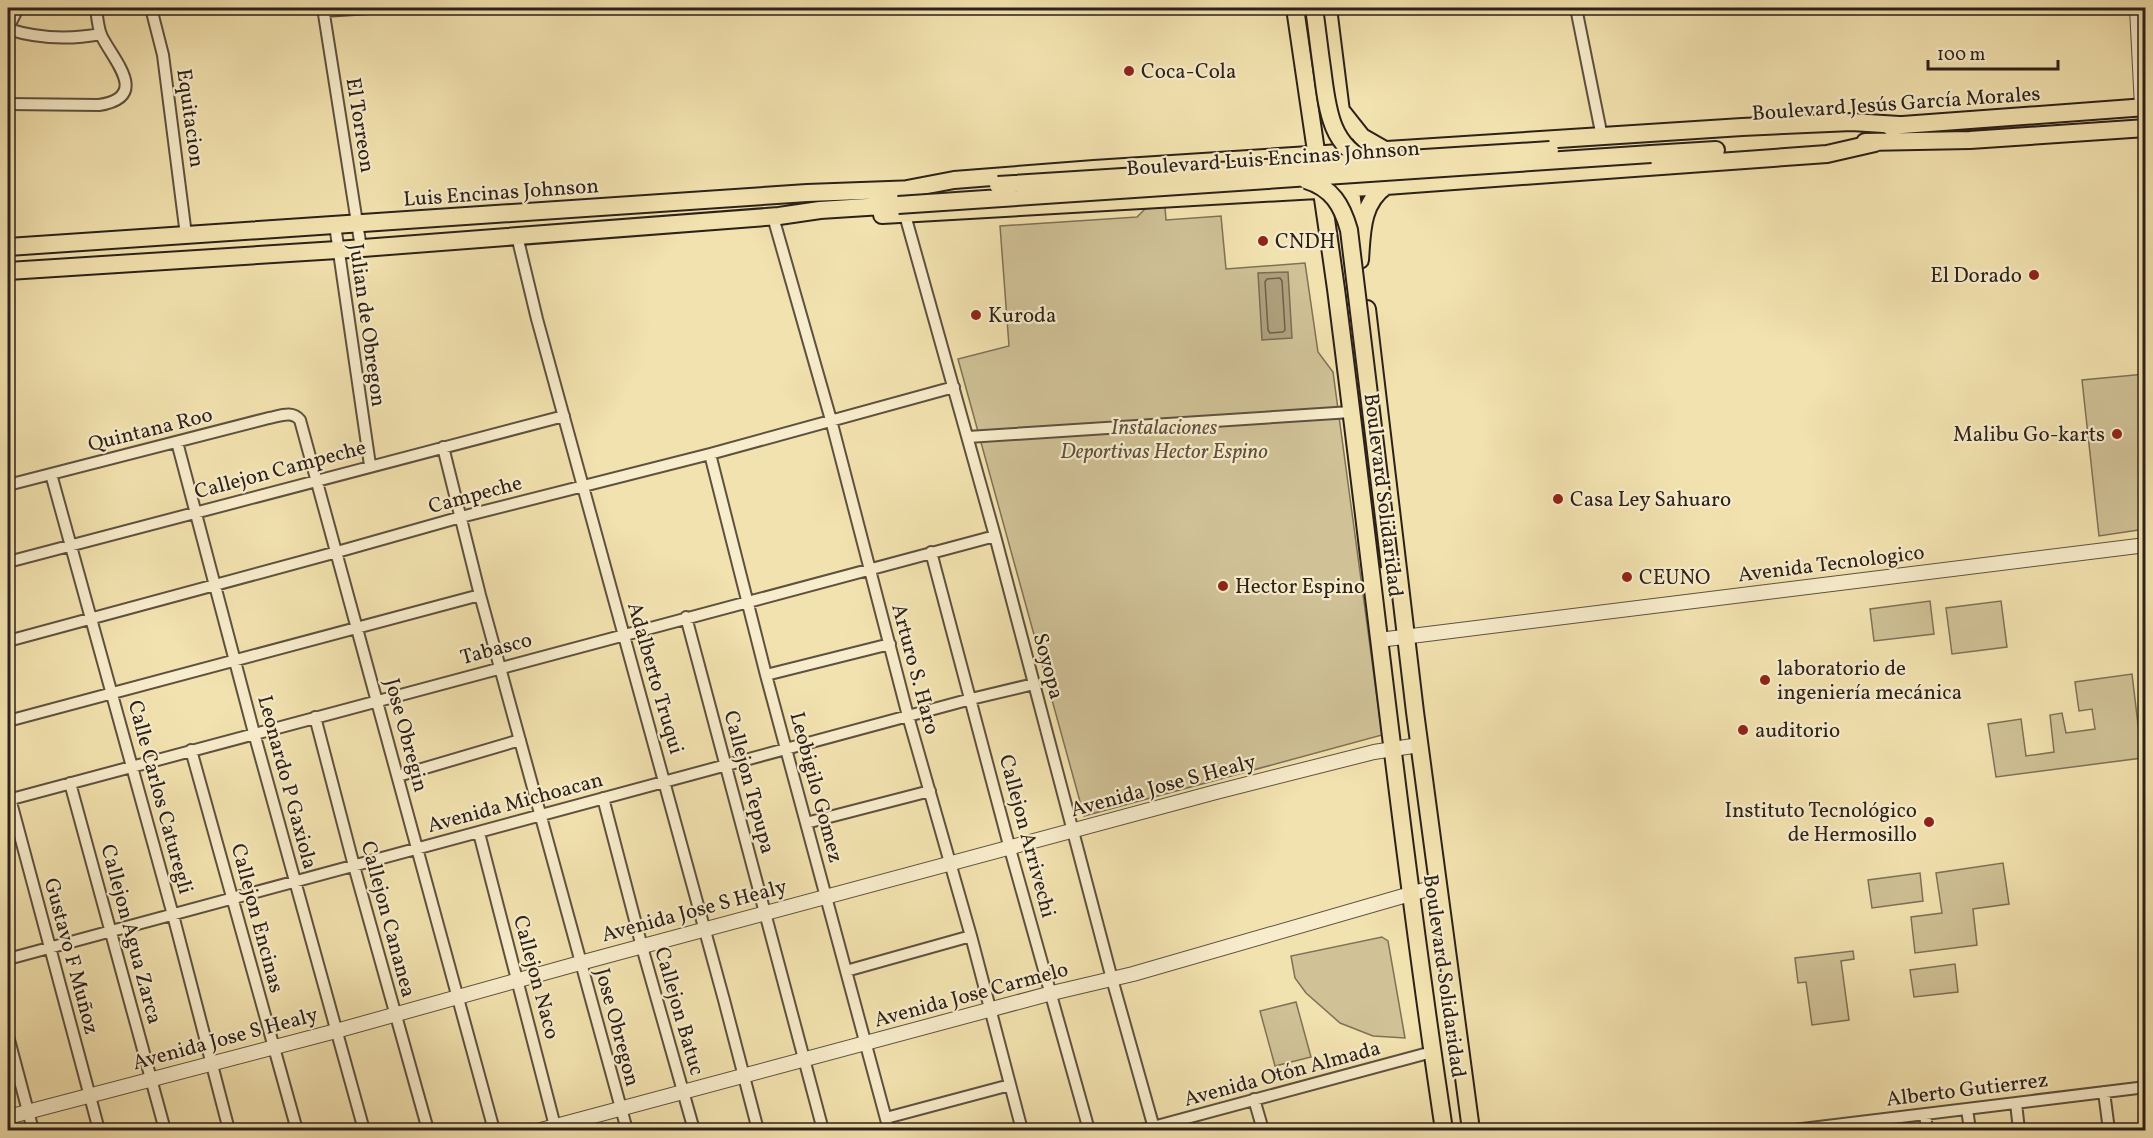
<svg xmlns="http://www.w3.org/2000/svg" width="2153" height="1138" viewBox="0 0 2153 1138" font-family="Vollkorn,serif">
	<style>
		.green { fill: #d0c196; stroke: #7e7158; stroke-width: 1.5 }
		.water { fill: #afa07c; stroke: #7b6d55; stroke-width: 1.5 }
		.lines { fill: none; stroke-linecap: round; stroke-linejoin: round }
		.shore { stroke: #6e604b; stroke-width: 1.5 }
		.minor-casing { stroke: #5e513f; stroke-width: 14 }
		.tertiary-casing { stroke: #5e513f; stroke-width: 16 }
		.primary-casing { stroke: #2c211a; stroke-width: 20 }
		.minor { stroke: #f7eccb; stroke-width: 10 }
		.tertiary { stroke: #f7eccb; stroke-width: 14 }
		.primary { stroke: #f2e2af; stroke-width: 16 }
		.primary-bridge-casing { stroke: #2c211a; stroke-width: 20; stroke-linecap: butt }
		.primary-bridge { stroke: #f2e2af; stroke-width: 16 }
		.poi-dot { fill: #8f2418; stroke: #f7eccb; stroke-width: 2 }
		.labels { text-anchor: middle; stroke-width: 4.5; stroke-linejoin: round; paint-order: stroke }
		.poi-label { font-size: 21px; fill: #2c211a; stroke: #f7eccb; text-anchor: start }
		.street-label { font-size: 21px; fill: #2c211a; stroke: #f7eccb }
		.park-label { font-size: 21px; font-style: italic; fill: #5d513f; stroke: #f7eccb }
	</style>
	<rect width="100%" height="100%" fill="#f2e2af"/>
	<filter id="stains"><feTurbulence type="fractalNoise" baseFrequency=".00333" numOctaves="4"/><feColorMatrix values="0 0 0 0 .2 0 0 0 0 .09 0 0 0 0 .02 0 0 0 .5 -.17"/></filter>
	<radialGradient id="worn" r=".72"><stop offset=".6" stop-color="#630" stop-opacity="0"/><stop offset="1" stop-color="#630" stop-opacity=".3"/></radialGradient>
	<path class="green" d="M1165 207 1166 220 1221 216 1226 269 1305 263 1318 352 1333 372 1382 735 1084 816 958 359 1009 346 1000 226 1137 217 1145 209Z
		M2145 374V529L2099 536 2082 380Z
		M1930 601 1934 634 1874 641 1870 609Z
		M2001 601 2007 647 1952 654 1946 608Z
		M2132 674 2142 758 1996 777 1988 724 2021 719 2026 756 2054 752 2050 715 2062 713 2066 733 2095 729 2092 709 2079 711 2075 682Z
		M2003 863 2009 904 1973 909 1977 945 1915 953 1911 917 1942 913 1936 873Z
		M1920 873 1923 901 1872 908 1868 880Z
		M1382 937 1388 941 1405 1038 1373 1036 1340 1023 1306 993 1295 978 1291 956Z
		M1853 951 1854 959 1841 961 1849 1020 1812 1025 1806 982 1798 983 1795 958Z
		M1955 964 1958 992 1914 997 1910 970Z
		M1296 1002 1311 1057 1275 1066 1260 1011Z"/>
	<path class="water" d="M1288 272 1292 338 1262 340 1258 273Z"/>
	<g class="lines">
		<path class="shore" d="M1280 278 1282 281 1285 330 1283 332 1270 333 1268 330 1265 282 1267 279Z"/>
		<g class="minor-casing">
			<path id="minor" d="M151 8 163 55 186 235
				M323 8 361 248
				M1576 8 1602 137
				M324 11 370 8
				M8 28 18 8
				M8 29C39 39 68 40 101 34
				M8 104 99 105C151 97 113 60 101 35 98 27 97 16 96 8
				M905 215 995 536 1112 979 1154 1128
				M773 217 831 420 908 716 971 936 1022 1130
				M335 225 370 465
				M517 236 537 319 724 1000 758 1130
				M968 437 1351 412
				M177 442 254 733 364 1130
				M443 447 480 595 627 1130
				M710 454 766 675 889 1130
				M51 474 173 915 229 1130
				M8 485 269 418C280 416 292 410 300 420L494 1130
				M931 552 1010 849 1089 1130
				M8 562 564 416
				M686 617 823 1130
				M8 641 337 552 461 517 710 454 954 387
				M766 675 890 644
				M315 717 354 866 428 1130
				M8 721 480 595
				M191 750 297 1130
				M398 776 520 740
				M70 783 165 1130
				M8 791 99 1130
				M603 798 642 947 694 1130
				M8 800 995 536
				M806 823 930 791
				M479 833 556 1130
				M8 959 971 699 1034 684
				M846 971 971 936
				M8 1036 33 1130
				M2104 1092 2109 1130
				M1254 1099 1263 1130
				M2016 1103 2019 1130
				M1967 1109 1970 1130
				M1925 1114 1927 1130
				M886 1118 1010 1085
				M1142 1130 1432 1052
				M1794 1130 2146 1087"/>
		</g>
		<g class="tertiary-casing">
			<path id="tertiary" d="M2137 8 2142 107
				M1379 640 2146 545
				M8 1117 336 1031 580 963 1216 792 1374 752 1419 745
				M541 1130 1052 993 1133 974 1438 886"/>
		</g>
		<g class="primary-casing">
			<path id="primary" d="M1295 8C1308 101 1323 195 1336 289 1372 570 1402 851 1444 1130
				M1328 8 1357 239
				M1343 113 1362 137 1383 149
				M1889 126 2146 107
				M1865 142 1970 140 2146 128
				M1651 154 1716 150
				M907 189 954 180 1094 169 1742 127 1852 122 1899 125
				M882 215 1386 186
				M8 247 807 193 916 189
				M1360 260C1362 233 1361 203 1386 186L1827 154 1875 143
				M8 271 337 250 779 216 820 210 898 205
				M1367 309 1415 712 1471 1130"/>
		</g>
		<use href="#minor" class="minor"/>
		<use href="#tertiary" class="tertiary"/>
		<use href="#primary" class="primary"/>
		<g class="primary-bridge-casing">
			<path id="primary-bridge" d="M1314 8C1317 28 1319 48 1322 68 1327 105 1329 146 1369 162
				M1306 180C1332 188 1342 205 1349 230L1390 567
				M998 185 1550 150
				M898 205 1651 154"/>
		</g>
		<use href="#primary-bridge" class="primary-bridge"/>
	</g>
	<g class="poi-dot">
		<circle cx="1129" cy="71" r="6"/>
		<circle cx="1263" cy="241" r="6"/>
		<circle cx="2034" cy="275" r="6"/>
		<circle cx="976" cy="315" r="6"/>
		<circle cx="2117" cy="434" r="6"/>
		<circle cx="1558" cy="499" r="6"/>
		<circle cx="1627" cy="577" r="6"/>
		<circle cx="1223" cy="586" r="6"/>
		<circle cx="1765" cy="680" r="6"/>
		<circle cx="1743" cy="730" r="6"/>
		<circle cx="1929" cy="822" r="6"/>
	</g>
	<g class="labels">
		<g class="poi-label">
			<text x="1141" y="78">Coca-Cola</text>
			<text x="1275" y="248">CNDH</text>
			<text x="2022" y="282" text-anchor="end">El Dorado</text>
			<text x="988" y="322">Kuroda</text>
			<text x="2105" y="441" text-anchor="end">Malibu Go-karts</text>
			<text x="1570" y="506">Casa Ley Sahuaro</text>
			<text x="1639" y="584">CEUNO</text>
			<text x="1235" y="593">Hector Espino</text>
			<text x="1777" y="675">laboratorio de<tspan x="1777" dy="24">ingeniería mecánica</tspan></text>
			<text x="1755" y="737">auditorio</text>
			<text x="1917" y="817" text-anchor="end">Instituto Tecnológico<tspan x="1917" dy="24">de Hermosillo</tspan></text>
		</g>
		<g class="street-label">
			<text transform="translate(1896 103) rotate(-4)" y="7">Boulevard Jesús García Morales</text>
			<text transform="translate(191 118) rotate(82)" y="7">Equitacion</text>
			<text transform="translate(361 125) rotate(81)" y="7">El Torreon</text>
			<text transform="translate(1273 158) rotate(-4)" y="7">Boulevard Luis Encinas Johnson</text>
			<text transform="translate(501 192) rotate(-4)" y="7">Luis Encinas Johnson</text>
			<text transform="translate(368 325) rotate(82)" y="7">Julian de Obregon</text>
			<text transform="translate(150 429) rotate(-14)" y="7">Quintana Roo</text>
			<text transform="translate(280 469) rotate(-15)" y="7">Callejon Campeche</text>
			<text transform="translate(475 494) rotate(-15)" y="7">Campeche</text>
			<text transform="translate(1384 495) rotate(83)" y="7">Boulevard Solidaridad</text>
			<text transform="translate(1831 563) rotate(-7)" y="7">Avenida Tecnologico</text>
			<text transform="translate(496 648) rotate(-15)" y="7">Tabasco</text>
			<text transform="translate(1049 666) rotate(75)" y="7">Soyopa</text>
			<text transform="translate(916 669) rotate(75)" y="7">Arturo S. Haro</text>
			<text transform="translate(656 678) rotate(74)" y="7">Adalberto Truqui</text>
			<text transform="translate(407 735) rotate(75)" y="7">Jose Obregin</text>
			<text transform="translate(288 782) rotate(75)" y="7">Leonardo P Gaxiola</text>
			<text transform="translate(750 782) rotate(75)" y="7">Callejon Tepupa</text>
			<text transform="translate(1163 785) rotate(-15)" y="7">Avenida Jose S Healy</text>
			<text transform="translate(817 787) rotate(75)" y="7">Leobigilo Gomez</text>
			<text transform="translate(161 797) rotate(75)" y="7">Calle Carlos Caturegli</text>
			<text transform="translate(515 802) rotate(-15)" y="7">Avenida Michoacan</text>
			<text transform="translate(1028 836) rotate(75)" y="7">Callejon Arrivechi</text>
			<text transform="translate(694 910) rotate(-15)" y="7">Avenida Jose S Healy</text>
			<text transform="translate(258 918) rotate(75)" y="7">Callejon Encinas</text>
			<text transform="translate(389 919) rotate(75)" y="7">Callejon Cananea</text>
			<text transform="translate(132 934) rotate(75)" y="7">Callejon Agua Zarca</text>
			<text transform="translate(72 956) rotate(75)" y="7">Gustavo F Muñoz</text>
			<text transform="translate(1445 976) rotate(82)" y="7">Boulevard Solidaridad</text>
			<text transform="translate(537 977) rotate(75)" y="7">Callejon Naco</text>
			<text transform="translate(971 994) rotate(-15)" y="7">Avenida Jose Carmelo</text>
			<text transform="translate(680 1011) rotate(74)" y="7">Callejon Batuc</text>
			<text transform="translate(618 1027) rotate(75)" y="7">Jose Obregon</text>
			<text transform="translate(225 1038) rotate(-15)" y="7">Avenida Jose S Healy</text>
			<text transform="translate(1282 1073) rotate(-15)" y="7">Avenida Otón Almada</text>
			<text transform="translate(1967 1089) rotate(-7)" y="7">Alberto Gutierrez</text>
		</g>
		<g class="park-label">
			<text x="1164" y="434">Instalaciones<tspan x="1164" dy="24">Deportivas Hector Espino</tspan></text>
		</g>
	</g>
	<rect width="2153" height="1138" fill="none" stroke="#f2e2af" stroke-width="30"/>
	<rect x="9" y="9" width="2135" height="1120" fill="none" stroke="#2c211a" stroke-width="3"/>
	<rect x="15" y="15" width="2123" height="1108" fill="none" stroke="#2c211a" stroke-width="1.5"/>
	<path d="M1928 60v9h130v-9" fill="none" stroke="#2c211a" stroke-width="3"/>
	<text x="1937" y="60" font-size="18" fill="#2c211a" stroke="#f7eccb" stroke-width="4.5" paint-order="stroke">100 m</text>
	<rect width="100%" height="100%" filter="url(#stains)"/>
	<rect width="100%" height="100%" fill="url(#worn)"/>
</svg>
